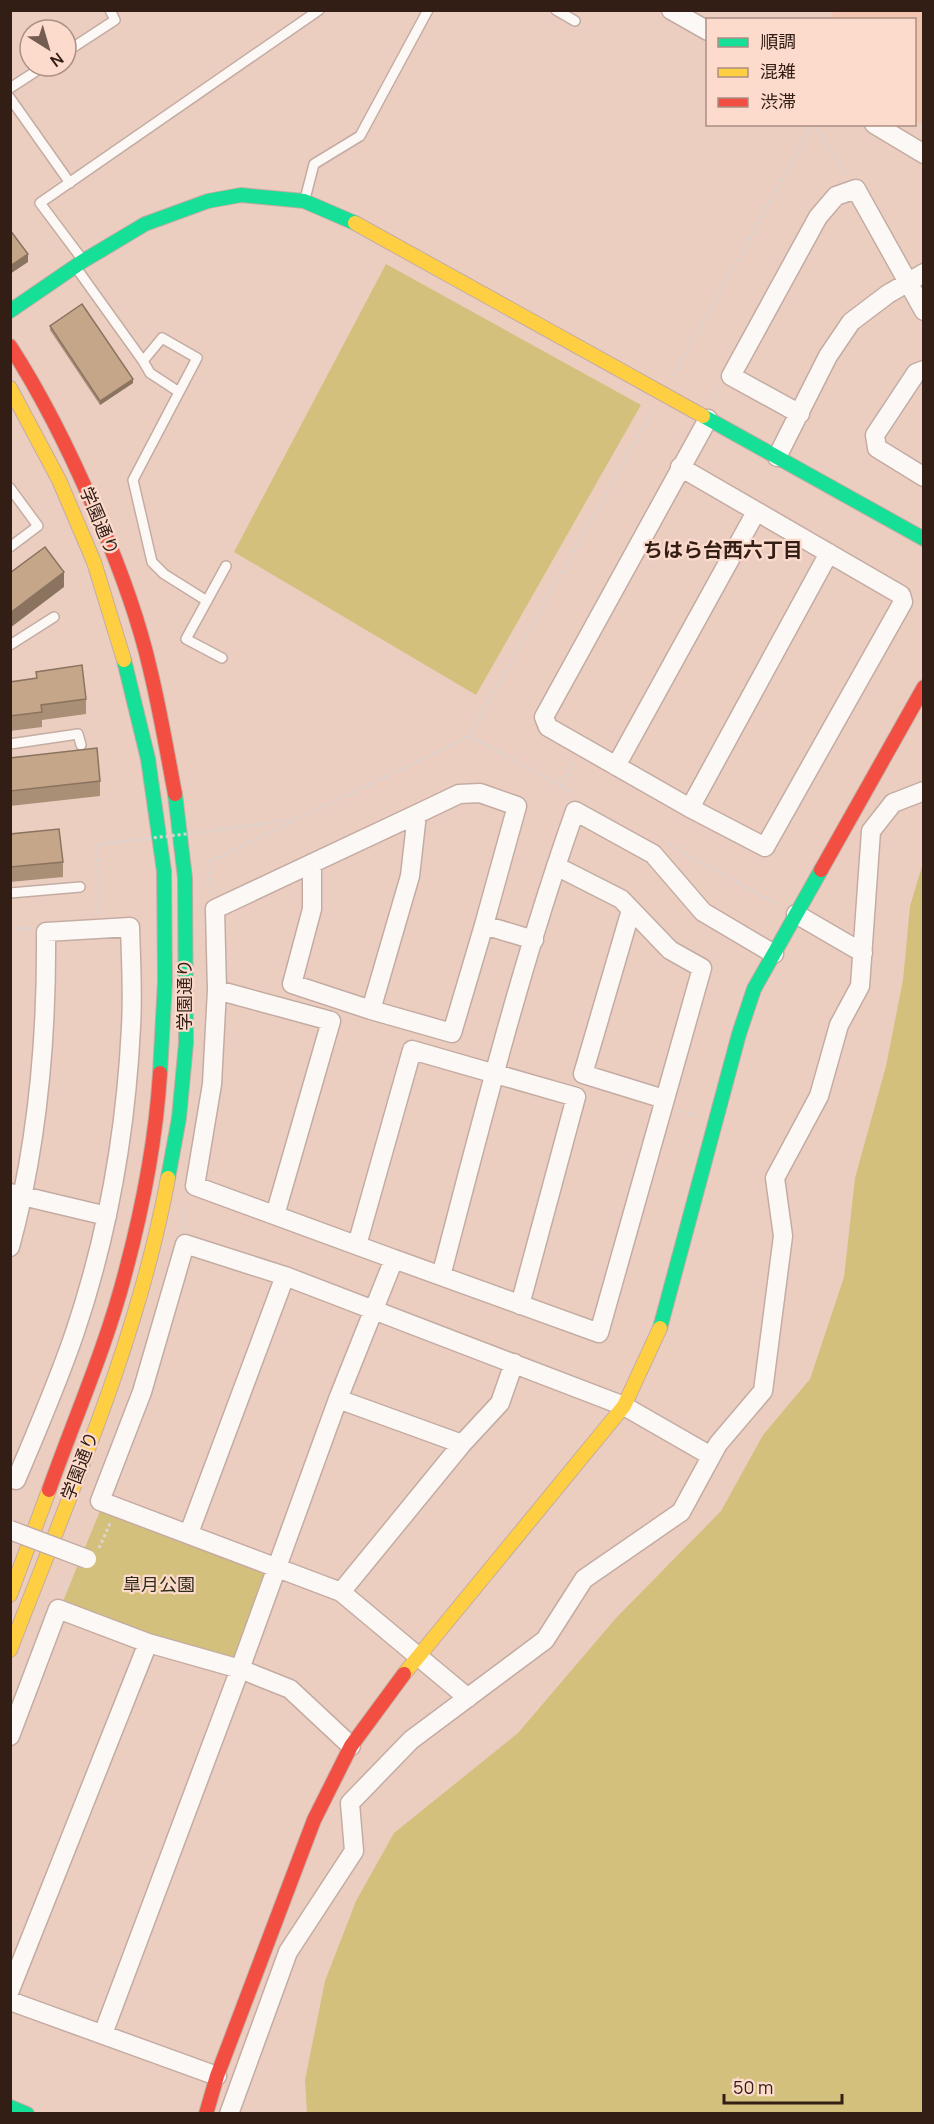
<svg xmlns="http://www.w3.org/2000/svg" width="934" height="2124" viewBox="0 0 934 2124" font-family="Manrope,'Noto Sans JP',sans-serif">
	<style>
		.built { fill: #f3c4af }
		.green { fill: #d3c07c }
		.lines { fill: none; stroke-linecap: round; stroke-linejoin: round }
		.lane-casing { stroke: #c4aca2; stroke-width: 12 }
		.street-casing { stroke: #c4aca2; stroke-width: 21 }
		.fast-casing { stroke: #c4aca2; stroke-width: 16 }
		.slow-casing { stroke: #c4aca2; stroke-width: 16 }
		.jam-casing { stroke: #c4aca2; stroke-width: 16 }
		.path { stroke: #ddd3cf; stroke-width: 3; stroke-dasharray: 3 3; stroke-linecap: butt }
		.lane { stroke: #fcf8f6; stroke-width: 9 }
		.street { stroke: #fcf8f6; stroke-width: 18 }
		.fast { stroke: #16e098; stroke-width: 14 }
		.slow { stroke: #ffcf43; stroke-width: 14 }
		.jam { stroke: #f24e42; stroke-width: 14 }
		.street-bridge-casing { stroke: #c4aca2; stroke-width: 21; stroke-linecap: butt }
		.path-bridge { stroke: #ddd3cf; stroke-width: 3; stroke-dasharray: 3 3; stroke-linecap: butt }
		.street-bridge { stroke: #fcf8f6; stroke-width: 18 }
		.wall { fill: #a98f76 }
		.shaded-wall { fill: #8a7460 }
		.building { fill: #c5a689; stroke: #8a7460; stroke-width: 1.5 }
		.labels { text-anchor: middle; stroke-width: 4.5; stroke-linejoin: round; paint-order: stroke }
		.street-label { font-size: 18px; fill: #321e15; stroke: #fcdacc }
		.park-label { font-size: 18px; fill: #302e17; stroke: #fcdacc }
		.neighbourhood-label { font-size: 20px; font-weight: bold; fill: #321e15; stroke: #fcdacc }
	</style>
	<rect width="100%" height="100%" fill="#eccec1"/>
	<path class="built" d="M833 11H923V125L915 120 914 20 832 19Z"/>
	<path class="green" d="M386 264 641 405 476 695 234 552Z
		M923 863V2113H307L305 2080 325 1981 356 1901 394 1833 518 1733 616 1618 721 1511 763 1435 810 1379 844 1277 855 1178 886 1066 903 980 910 906Z
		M102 1506 272 1569 236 1665 61 1606Z"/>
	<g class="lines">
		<g class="lane-casing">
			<path id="lane" d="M556 10 575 21
				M66 52 115 20 110 10
				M10 88 44 66
				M10 98 70 183
				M305 199 314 164 360 136 428 10
				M82 259 40 203 319 10
				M77 269 143 361 150 373 179 392
				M143 361 162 338 197 358 133 480 152 562 164 574 207 601
				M10 488 38 526 10 547
				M10 645 54 617
				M222 658 186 639 226 566
				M10 744 78 734 81 745
				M10 893 80 887"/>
		</g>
		<g class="street-casing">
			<path id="street" d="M671 10 708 31
				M874 124 924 154
				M924 370 916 373 875 435 877 448 924 477
				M800 414 731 376 818 217 836 196 856 189 924 311
				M777 457 828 356 851 322 888 294 924 273
				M680 467 901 595 903 602 765 847 690 808 548 727 544 717 708 419
				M616 766 756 512
				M690 808 829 553
				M417 814 459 794 480 793 517 806 484 925 534 940
				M312 863V909L292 984 371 1010 452 1033 484 925
				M631 910 583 1074 664 1099
				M796 914 863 953
				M217 990 215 909 417 814 410 876 371 1010
				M10 1193 107 1216
				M275 1215 331 1021 217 990 212 1084 195 1186 394 1259
				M357 1245 412 1050 576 1097 520 1305
				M10 1247C38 1144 47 1039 46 932L130 927C131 960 133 994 131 1027 126 1130 108 1234 75 1332 58 1382 37 1431 16 1480L10 1478
				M441 1276C482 1120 521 963 575 811L653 854 703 912 774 954
				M338 1399 462 1444
				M189 1533 285 1276
				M341 1592 462 1444 500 1403 514 1363
				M468 1698 341 1592 100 1501 142 1392 185 1244 285 1276 624 1406 711 1456
				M10 1736 58 1609 148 1643 240 1669 290 1689 351 1746
				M10 1990 148 1643
				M10 2001 217 2076
				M103 2034 240 1669 338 1399 394 1259 599 1333 702 968 670 950 621 899 556 866
				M229 2114 288 1952 354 1851 350 1803 411 1740 545 1640 584 1579 681 1512 718 1444 763 1391 783 1236 775 1178 819 1096 839 1025 860 986 871 831 893 803 924 791"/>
		</g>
		<g class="fast-casing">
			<path id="fast" d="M10 311 83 261 145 224 208 201 241 195 304 201 355 223
				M703 416 924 539
				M124 660 148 759 164 871 165 981 160 1073
				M168 1178 179 1118 186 1043 185 878 175 794
				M660 1328 739 1034 754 989 821 870
				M10 2107 27 2114"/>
		</g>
		<g class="slow-casing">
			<path id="slow" d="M355 223 703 416
				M10 388 59 480 94 562 124 660
				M10 1595 49 1490
				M10 1650C69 1496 138 1341 168 1178
				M404 1674 624 1406 660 1328"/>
		</g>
		<g class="jam-casing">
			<path id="jam" d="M10 346C45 400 73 458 98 517 119 566 138 616 150 669 160 710 167 752 175 794
				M821 870 924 687
				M49 1490C75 1417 107 1345 126 1270 143 1206 156 1139 160 1073
				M206 2114 217 2076 314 1820 351 1746 404 1674"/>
		</g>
		<path class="path" d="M814 124 847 175
			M673 376 813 124
			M713 398 720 386
			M469 736 576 794
			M561 786 575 762
			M220 830 300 818 469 736 653 410
			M668 844 778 905
			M211 893 208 862 295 820
			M96 914 101 896 96 845 118 842
			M10 928 31 929
			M677 1110 697 1116
			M181 1229 187 1200
			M99 1548 111 1521
			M59 1575 66 1584 63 1593"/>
		<use href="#lane" class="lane"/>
		<use href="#street" class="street"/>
		<use href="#fast" class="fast"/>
		<use href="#slow" class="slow"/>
		<use href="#jam" class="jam"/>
		<g class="street-bridge-casing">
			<path id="street-bridge" d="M10 1530 87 1559"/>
		</g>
		<path class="path-bridge" d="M118 842 220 830"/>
		<use href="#street-bridge" class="street-bridge"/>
	</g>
	<path class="wall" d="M50 326 133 383 100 405 50 330Z
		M36 672 86 699V714L42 720V727L10 731V682L36 678Z
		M10 758 100 781V796L10 806Z
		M10 834 63 862V877L10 882Z"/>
	<path class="shaded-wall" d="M28 254V262L10 274V266Z
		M133 379V383L100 405V401Z
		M64 572V587L10 628V613Z"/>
	<path class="building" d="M10 230 28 254 10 266Z
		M82 304 133 379 100 401 50 326Z
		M45 547 64 572 10 613V573Z
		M82 665 86 699 41 705 42 712 10 716V682L37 678 36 672Z
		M97 748 100 781 10 791V758Z
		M59 829 63 862 10 867V834Z"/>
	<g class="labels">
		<g class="street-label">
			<text transform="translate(99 521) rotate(67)" y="6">学園通り</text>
			<text transform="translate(185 995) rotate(-90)" y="6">学園通り</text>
			<text transform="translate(80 1466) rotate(-69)" y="6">学園通り</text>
		</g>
		<g class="park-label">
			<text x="159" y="1591">皐月公園</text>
		</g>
		<g class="neighbourhood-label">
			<text x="723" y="557">ちはら台西六丁目</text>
		</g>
	</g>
	<rect width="934" height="2124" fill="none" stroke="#321e15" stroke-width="24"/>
	<rect x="706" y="18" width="210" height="108" fill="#fcdacc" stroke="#ab8f83" stroke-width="1.5"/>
	<rect x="718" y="38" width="30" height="9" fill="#16e098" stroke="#ab8f83" stroke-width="1.5"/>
	<text x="760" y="48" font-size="18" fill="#321e15">順調</text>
	<rect x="718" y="68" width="30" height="9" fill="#ffcf43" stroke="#ab8f83" stroke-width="1.5"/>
	<text x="760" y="78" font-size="18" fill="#321e15">混雑</text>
	<rect x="718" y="98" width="30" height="9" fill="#f24e42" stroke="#ab8f83" stroke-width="1.5"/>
	<text x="760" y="108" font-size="18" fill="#321e15">渋滞</text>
	<g transform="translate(48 48) rotate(143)"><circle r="28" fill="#fcdacc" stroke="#ab8f83" stroke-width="1.5"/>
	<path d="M0-4.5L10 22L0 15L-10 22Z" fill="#735c51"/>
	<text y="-9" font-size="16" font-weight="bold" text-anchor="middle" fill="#321e15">N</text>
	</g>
	<path d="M724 2094v9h118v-9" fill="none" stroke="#321e15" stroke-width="3"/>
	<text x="733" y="2094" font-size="18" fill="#321e15" stroke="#fcdacc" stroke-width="4.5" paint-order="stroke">50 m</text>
</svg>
